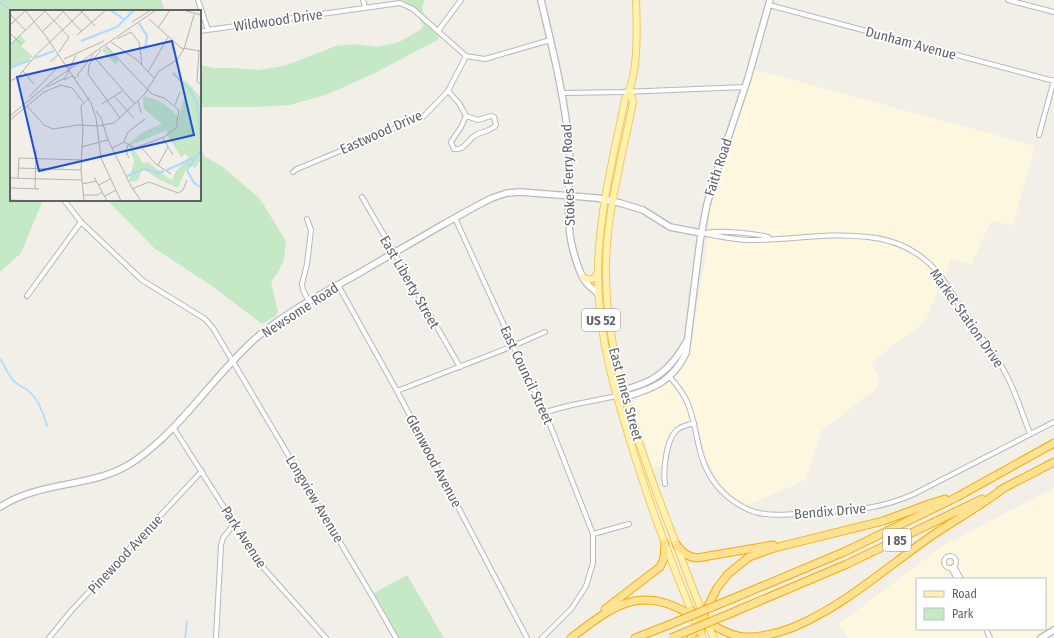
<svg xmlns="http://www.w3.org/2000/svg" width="1054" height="638" viewBox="0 0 1054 638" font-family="'Fira Sans Condensed',sans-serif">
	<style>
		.commercial { fill: #fef7e0; fill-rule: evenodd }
		.green { fill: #c5e8c5 }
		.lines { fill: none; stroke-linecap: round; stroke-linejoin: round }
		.stream { stroke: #aadaff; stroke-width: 1.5 }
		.street-casing { stroke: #b5b8bc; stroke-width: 6 }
		.secondary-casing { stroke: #b6babf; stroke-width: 8 }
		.primary-casing { stroke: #f2c960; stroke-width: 8 }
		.highway-casing { stroke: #f9ab00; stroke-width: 9 }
		.street { stroke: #fff; stroke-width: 4 }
		.secondary { stroke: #fff; stroke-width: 5.5 }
		.primary { stroke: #fff2af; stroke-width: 6 }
		.highway { stroke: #fde293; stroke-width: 7 }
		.highway-bridge-casing { stroke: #f9ab00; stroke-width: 9; stroke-linecap: butt }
		.highway-bridge { stroke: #fde293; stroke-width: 7 }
		.labels { text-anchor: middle; stroke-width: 3.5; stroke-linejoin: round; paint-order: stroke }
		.shield { fill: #fff; stroke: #8f9295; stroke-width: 1 }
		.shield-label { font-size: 13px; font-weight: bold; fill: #5f6368 }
		.street-label { font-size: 14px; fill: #5f6368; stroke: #fff }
		.inset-river { fill: none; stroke: #aadaff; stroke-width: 2 }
		.inset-road { fill: none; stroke: #b3b3b1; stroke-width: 1 }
		.view { fill: #1d4ed8; fill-opacity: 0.15; stroke: #1d4ed8; stroke-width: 2 }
		.inset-edge { fill: none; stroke: #5f6368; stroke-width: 2 }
	</style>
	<rect width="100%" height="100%" fill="#f1efe8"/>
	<path class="commercial" d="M753 69 1035 146 1013 225 991 221 971 265 951 259 925 322 871 362 879 377 877 388 821 431 805 480 748 505 731 495 717 480 706 457 697 420 681 423 671 432 666 441 662 465 653 467 633 405 638 397 654 389 686 357 689 350 693 331 707 248 709 219 712 199 729 140Z
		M1054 488V631L1041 638H848L839 624 944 545ZM917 579H1045V629H917Z"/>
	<path class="green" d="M0 0H161L165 11H11V200H43L21 253 0 272Z
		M403 0H425C418 12 426 18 435 26L432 30 440 36 437 40 375 73 328 94 290 105 256 107H200V65L213 68H233L258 70 284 66 336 46 354 44 378 47 399 42 420 30 424 25 420 21 419 12Z
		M200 144 204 156 223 167 260 199 286 241 284 260 278 272 271 282 278 312 276 316 262 324 212 286 154 248 107 200H200Z
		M407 575 444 638H399L374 593Z"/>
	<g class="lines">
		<path class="stream" d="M0 2 11 11
			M0 359C5 366 9 377 15 382 18 385 22 387 26 389 38 398 43 412 47 426
			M185 638 187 621"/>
		<g class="street-casing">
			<path id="street" d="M198 0 208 30
				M363 0 365 7
				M1008 0 1054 12
				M769 5 1054 81
				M200 31 400 3 413 9 466 56 485 59 550 40
				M438 31 461 0
				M448 91 459 103 466 116
				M563 93 623 92 745 87
				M466 116 478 120 491 116 494 117 496 125C491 132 480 131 473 137 467 142 463 151 454 149L451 142 461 127Z
				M1039 135 1054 80
				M293 172 297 169 424 116 448 91 466 56
				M362 197 460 367
				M64 200 81 222 142 280 205 319 213 328 372 596 396 638
				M455 218 523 367 545 412 593 534V563L586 586 572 608 542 638
				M307 219 311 230 307 264 302 284 303 290 309 302
				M701 233C716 236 732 239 747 240 787 241 828 232 868 237 888 239 908 246 924 259 942 273 953 296 965 315 976 331 989 346 999 362 1013 384 1021 410 1030 434
				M705 233C721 230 753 233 768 237
				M338 285 397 391 527 638
				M27 296 81 222
				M669 376C677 385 684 394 688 404 697 427 697 453 709 474 719 492 736 506 755 512 773 517 792 514 810 513 847 511 879 510 914 494L1054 422
				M397 391 513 346 545 332
				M545 412 572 405 617 396
				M173 427 260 564 326 638
				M665 484C663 471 666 439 677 430 681 426 688 425 694 423
				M593 534 629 524
				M944 562a6 6 0 1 1 12 0a6 6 0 1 1-12 0Z
				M954 566 961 579
				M951 568 957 579
				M986 629 990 638
				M49 638 71 611 202 471
				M216 638 221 545 223 538 234 524"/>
		</g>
		<g class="secondary-casing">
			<path id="secondary" d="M541 0C552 48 565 97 569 147 572 181 564 216 573 250 576 260 579 273 585 281 589 288 596 289 599 296
				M688 339C671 370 655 383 619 391L617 396 622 398 625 397C653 389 673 381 686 353L700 241 707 204 716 174 748 78 770 0
				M0 507C43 479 96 489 136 460 183 427 213 376 256 338 287 311 326 292 361 272 388 256 415 241 442 225 459 216 475 206 492 198L507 193 520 192 597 198 620 203 643 210 670 227 701 233
				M1041 638 1054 630"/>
		</g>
		<g class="primary-casing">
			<path id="primary" d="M636 0C637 27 639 76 625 99 614 155 599 211 598 269 597 336 617 400 637 463 656 522 678 581 703 638
				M630 92 633 102C622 159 605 216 606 275 607 361 638 443 668 523 683 561 696 601 714 638
				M583 277C590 281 595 280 598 272"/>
		</g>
		<g class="highway-casing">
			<path id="highway" d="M1000 490 1054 462
				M676 544C681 552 687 557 697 558L773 545
				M734 598 844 552 957 497 1054 443
				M605 609 660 567 664 558 665 543
				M691 610C697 618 707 623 716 627 725 632 734 636 744 637 762 638 778 633 794 627 843 606 881 572 923 542 949 523 978 508 1004 488
				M736 611 847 564 982 499
				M700 632 703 616 717 588 728 574 749 557 774 548 883 521 929 504 945 499
				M571 638C614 605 641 583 694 617
				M635 638 666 626
				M691 638 698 624"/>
		</g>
		<use href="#street" class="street"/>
		<use href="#secondary" class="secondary"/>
		<use href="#primary" class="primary"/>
		<use href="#highway" class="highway"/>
		<g class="highway-bridge-casing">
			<path id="highway-bridge" d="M666 626 734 598
				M671 638 736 611"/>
		</g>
		<use href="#highway-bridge" class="highway-bridge"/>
	</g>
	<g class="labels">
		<g class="shield">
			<rect x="582" y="309" width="38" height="22" rx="3"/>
			<rect x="883" y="529" width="28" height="22" rx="3"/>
		</g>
		<g class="shield-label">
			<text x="601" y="325">US 52</text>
			<text x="897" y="545">I 85</text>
		</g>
		<g class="street-label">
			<text transform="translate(278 20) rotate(-8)" y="5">Wildwood Drive</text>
			<text transform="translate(911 43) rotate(15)" y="5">Dunham Avenue</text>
			<text transform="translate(381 132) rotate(-24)" y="5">Eastwood Drive</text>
			<text transform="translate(718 167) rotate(-72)" y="5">Faith Road</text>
			<text transform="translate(568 175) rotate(-92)" y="5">Stokes Ferry Road</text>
			<text transform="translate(410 282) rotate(60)" y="5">East Liberty Street</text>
			<text transform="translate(300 310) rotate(-33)" y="5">Newsome Road</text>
			<text transform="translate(967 318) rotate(55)" y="5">Market Station Drive</text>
			<text transform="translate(527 375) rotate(65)" y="5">East Council Street</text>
			<text transform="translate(626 394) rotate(75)" y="5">East Innes Street</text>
			<text transform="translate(434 461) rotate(62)" y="5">Glenwood Avenue</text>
			<text transform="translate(315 499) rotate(59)" y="5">Longview Avenue</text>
			<text transform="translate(830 511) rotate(-5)" y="5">Bendix Drive</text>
			<text transform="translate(244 537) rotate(57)" y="5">Park Avenue</text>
			<text transform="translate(125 554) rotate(-47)" y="5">Pinewood Avenue</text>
		</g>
	</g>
	<g transform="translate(10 10)">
		<rect width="191" height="191" fill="#f1efe8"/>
		<path d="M10 25 16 31 11 36 23 47 0 57V35ZM96 36 109 50 105 54 92 40ZM176 71 191 88V150L185 158 180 155 177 157 168 178 150 170 135 160 131 162 128 170 124 172 119 171 124 151 118 134 133 122 152 114 134 99 133 88 135 86 153 93 169 107 175 84 173 72ZM157 120V125L171 147 175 144 179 147 166 161 162 171 138 152 133 153 121 135Z" fill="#c5e8c5" fill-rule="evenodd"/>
		<path class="inset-river" d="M100 0 115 10M129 13 137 26 135 39M71 31 107 17 124 0M25 48 44 41M0 58 20 50M163 63 180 80 187 93 191 131M191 140 177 160 184 173 191 177M157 160 183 148M117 166 133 159 150 163 154 161"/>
		<path class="inset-road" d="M15 0 38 29M34 0 59 27 49 42M52 0 71 21M70 0 85 16M173 0 191 5M0 4 15 20M139 9 171 38 191 41M122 12 141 0M0 15 15 1M148 18 160 0M32 22 55 0M0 23 12 35M67 25 96 0M37 28 81 93 86 108 91 148 111 191M107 29 121 22 129 32 132 55M101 32 127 50 144 68M0 35 35 1M96 36 142 84 154 88 169 100 166 118 154 127 125 138 114 132 102 138M91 40 79 55 78 64 110 108M189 41 187 71 191 75M84 47 125 94M54 49 94 31M40 52 49 44M60 58 66 45M13 61 24 74M138 62 158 27M68 67V64L83 45M54 70 62 66 66 68M0 71 8 67 26 45 74 0M37 77 55 68 59 60M104 86 124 108M19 87 46 59 53 56 61 58M128 91 131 103M92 94 112 81M165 95 170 82M17 96 34 115 43 119 68 115 88 116 104 113 134 85 149 61 167 50 174 39 184 5M86 101 91 108 98 130 121 176 131 191M0 106 41 72 146 0M0 110 34 82 51 75 62 78 73 92M152 127 163 145M114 132 118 122 135 109M118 135 116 141 119 148M130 136 146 154 161 164M71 137 98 130M148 155 158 137M8 158 71 160M84 167 97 191M0 168 72 170M8 168 9 148 71 150M72 174 87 171M89 175 100 169M0 178 29 179M25 179 26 140M122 179 139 172 168 183 173 180 177 170M73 185H87L93 182M95 186 106 180M0 190 27 191M74 191 71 160 73 119 71 96 80 87"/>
		<path class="view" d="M162 31 184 125 29 161 7 67Z"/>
		<rect width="191" height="191" class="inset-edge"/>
	</g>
	<rect x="916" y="578" width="130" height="52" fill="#ffffff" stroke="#bfc1c3"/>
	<rect x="924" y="591" width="20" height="6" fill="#fff2af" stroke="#bfc1c3"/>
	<text x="952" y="598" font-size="12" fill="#5f6368">Road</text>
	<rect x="924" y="608" width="20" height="12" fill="#c5e8c5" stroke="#bfc1c3"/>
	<text x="952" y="618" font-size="12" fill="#5f6368">Park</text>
</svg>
